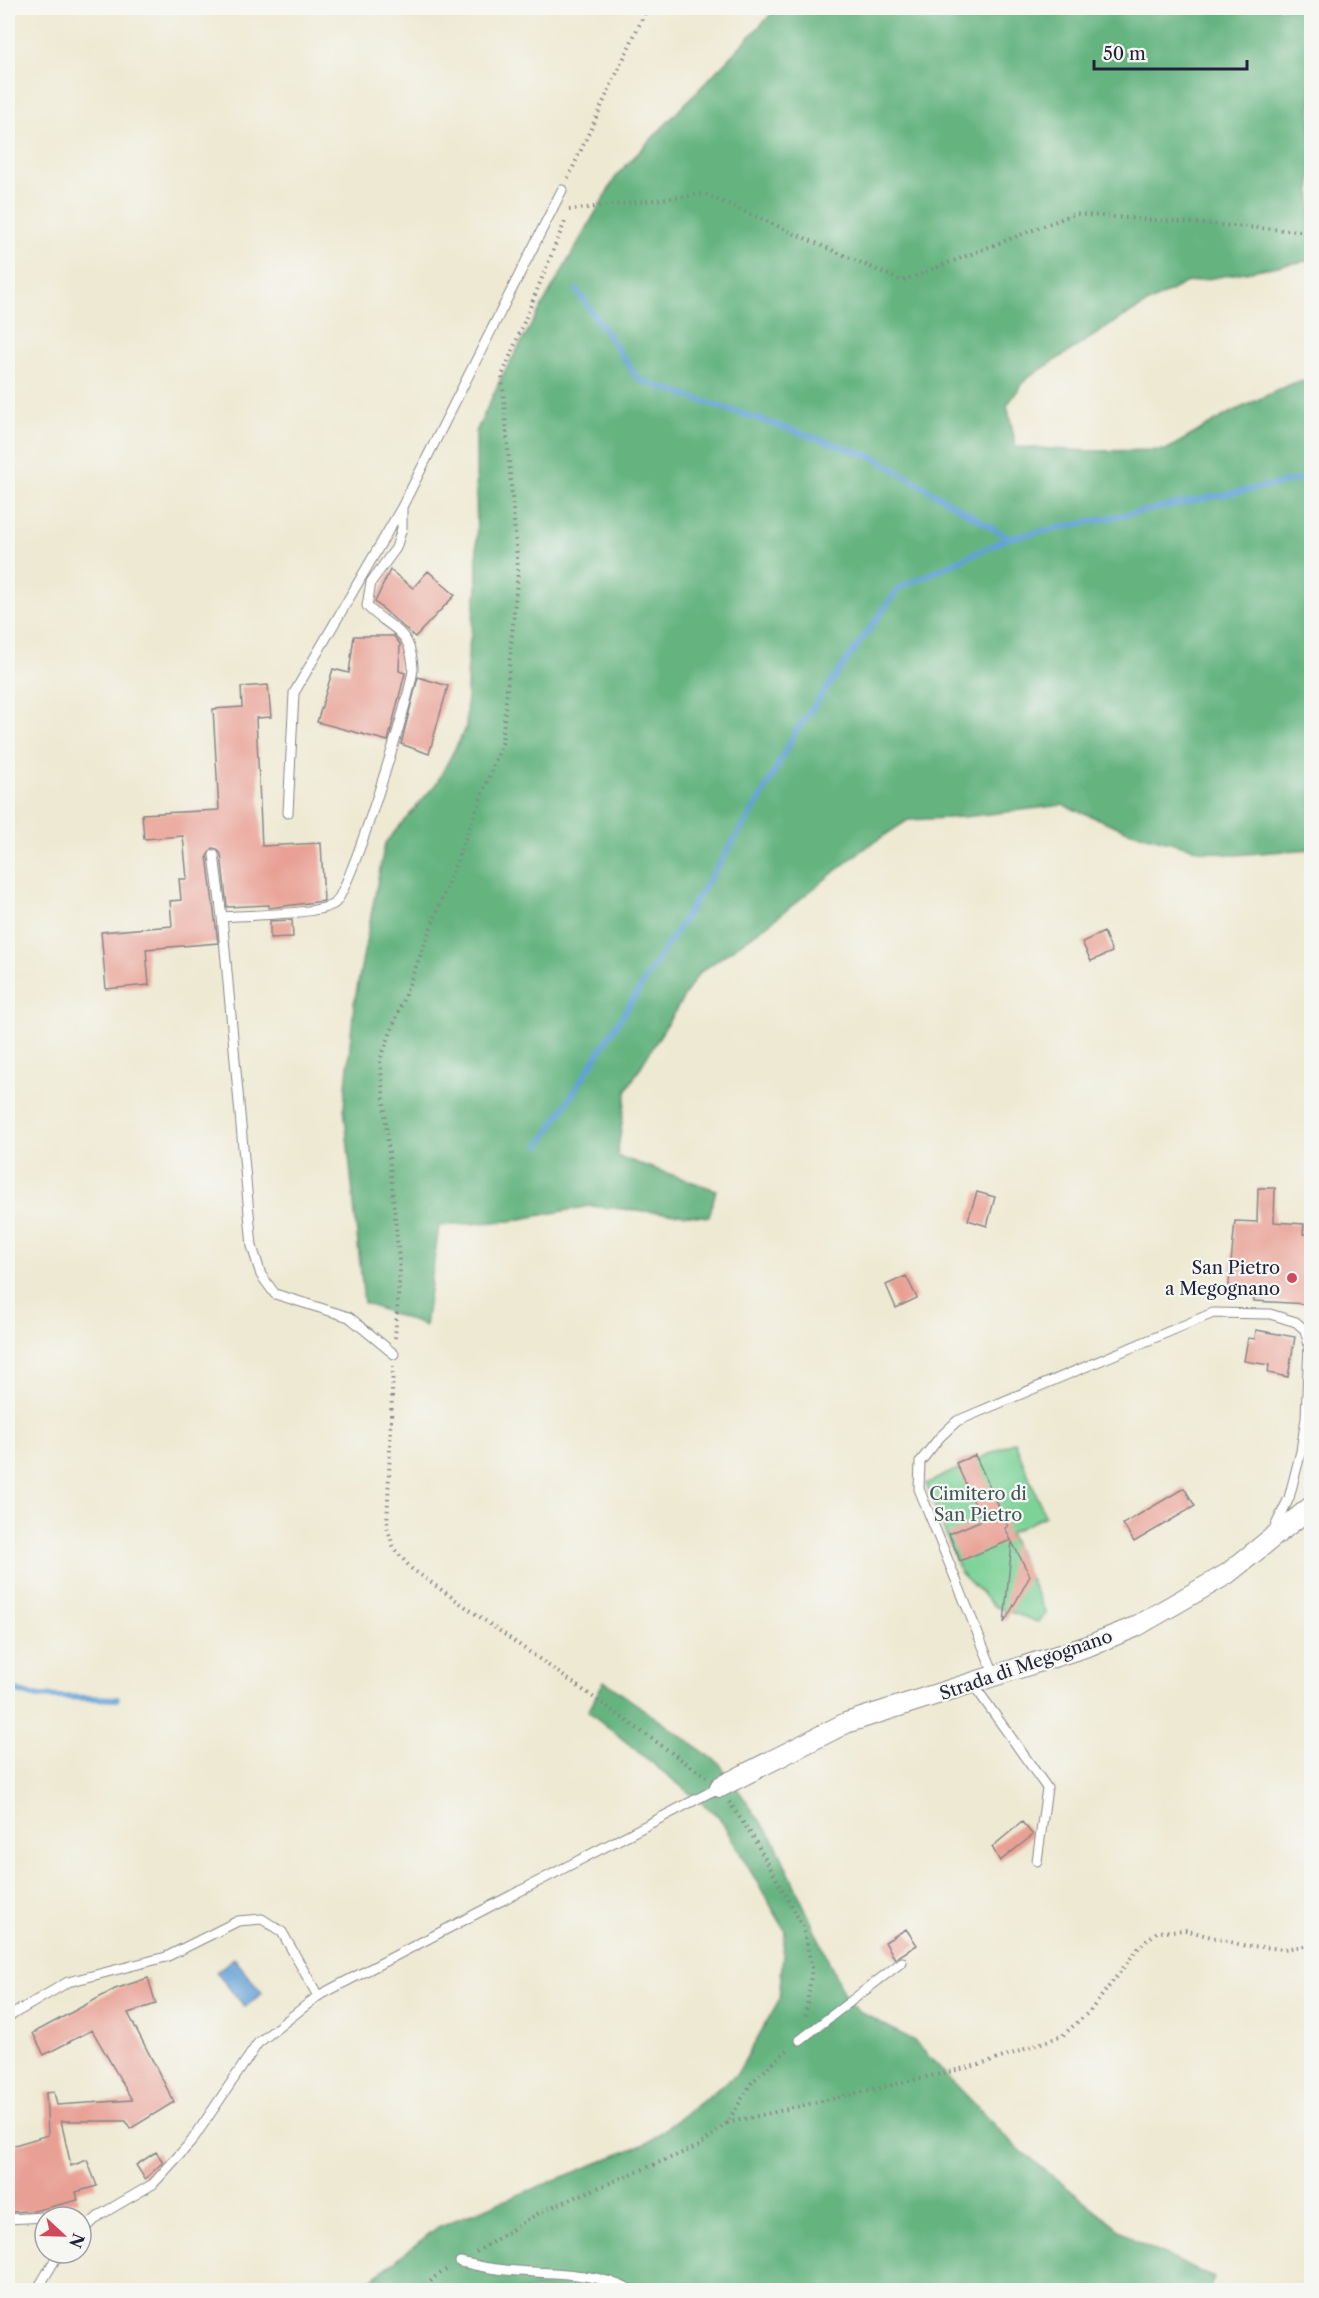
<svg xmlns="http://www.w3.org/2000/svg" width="1319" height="2298" viewBox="0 0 1319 2298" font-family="'Libre Caslon Text',serif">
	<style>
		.green { fill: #7cd297; stroke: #4f7a69; stroke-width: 1.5 }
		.forest { fill: #65b480; stroke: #446b5e; stroke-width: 1.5 }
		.water { fill: #64a2d5; stroke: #436288; stroke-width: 1.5 }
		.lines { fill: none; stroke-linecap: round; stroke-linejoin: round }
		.stream { stroke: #64a2d5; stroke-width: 6 }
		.building { fill: #e9a094 }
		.service-casing { stroke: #888686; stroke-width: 11 }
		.minor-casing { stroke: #888686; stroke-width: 22 }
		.path { stroke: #888686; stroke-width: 4; stroke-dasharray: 1.5 4.5; stroke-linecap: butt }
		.service { stroke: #fff; stroke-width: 9 }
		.minor { stroke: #fff; stroke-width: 20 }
		.poi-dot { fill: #d1495b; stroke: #f6f6f2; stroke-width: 2 }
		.labels { text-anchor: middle; stroke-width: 4.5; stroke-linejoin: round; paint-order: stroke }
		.poi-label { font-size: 18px; fill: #22223b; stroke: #f6f6f2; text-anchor: end }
		.park-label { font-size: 18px; fill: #3d5757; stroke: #f6f6f2 }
		.street-label { font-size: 18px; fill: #22223b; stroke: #f6f6f2 }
	</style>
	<rect width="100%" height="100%" fill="#f6f6f2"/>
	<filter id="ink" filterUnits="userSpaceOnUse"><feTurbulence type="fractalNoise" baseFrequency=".0167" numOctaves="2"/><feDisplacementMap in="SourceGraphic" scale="12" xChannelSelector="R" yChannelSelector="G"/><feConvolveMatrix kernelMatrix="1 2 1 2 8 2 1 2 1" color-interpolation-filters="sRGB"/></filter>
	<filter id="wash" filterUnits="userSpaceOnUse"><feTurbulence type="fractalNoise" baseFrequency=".008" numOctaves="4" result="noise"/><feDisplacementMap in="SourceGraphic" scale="24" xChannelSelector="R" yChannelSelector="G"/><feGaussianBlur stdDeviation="1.35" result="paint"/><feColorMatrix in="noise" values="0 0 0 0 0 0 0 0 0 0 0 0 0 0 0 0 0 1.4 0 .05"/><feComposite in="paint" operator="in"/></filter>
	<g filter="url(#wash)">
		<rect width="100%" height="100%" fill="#eee9d2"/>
		<path class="green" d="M1015 1442 1045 1516 1009 1533 1046 1614 1038 1622 994 1606 961 1573 926 1484Z"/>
		<path class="forest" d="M777 8H1311V260L1185 283 1123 317 1026 379 1007 405 1016 447 1089 451 1166 450 1226 415 1293 383 1311 380V849L1234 855 1204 851 1128 831 1063 805 964 817 908 820 862 850 774 920 698 974 627 1089 617 1156 716 1190 709 1217 590 1206 510 1221 439 1226 425 1326 364 1303 344 1107 354 1004 385 843 436 784 466 728 468 655 477 589 476 432 502 376 617 175Z
			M604 1681 719 1763 775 1842 846 1999 862 2013 913 2040 1016 2147 1136 2242 1214 2278 1209 2290H358L438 2227 647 2143 737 2074 779 2000 785 1930 719 1817 588 1711Z"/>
		<path class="water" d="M234 1958 262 1993 245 2007 216 1972Z"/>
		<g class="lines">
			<path class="stream" d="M577 290 639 380 874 457 1009 538
				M540 1145 759 801 796 731 899 588 1009 538 1312 477
				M8 1688 33 1696 117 1699"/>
		</g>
		<g id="blocks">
			<path class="building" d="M390 570 413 588 428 571 455 595 415 637 375 602Z
				M354 636H394L400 644 399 671 405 673 388 741 317 722 333 669 349 673Z
				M418 677 448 686 429 754 401 744Z
				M268 685 271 717 256 718 262 846 321 843 324 901 269 908V905L227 907 221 854 217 849 213 848 207 856 218 943 146 949 149 985 106 989 101 932 172 926 170 901 181 900 179 879H187L183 836 144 839 142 814 219 810 213 709 242 707 241 687Z
				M292 920 293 937 270 938V921Z
				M1104 932 1112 952 1091 961 1082 942Z
				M1258 1188H1275L1274 1222 1304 1224 1303 1234 1311 1235 1307 1304 1254 1301V1296L1228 1294 1235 1221 1257 1222Z
				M977 1192 995 1197 987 1226 968 1220Z
				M906 1276 917 1298 896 1308 886 1285Z
				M1256 1330 1295 1337 1288 1377 1268 1373 1269 1365 1244 1361 1248 1338 1255 1339Z
				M975 1455 1008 1526 1005 1528 1011 1540 960 1561 949 1534 982 1520 956 1463Z
				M1184 1488 1195 1506 1134 1542 1123 1524Z
				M1012 1542 1030 1576 1004 1623Z
				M1022 1822 1033 1835 1000 1861 992 1847Z
				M906 1929 917 1945 895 1959 885 1942Z
				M148 1978 156 2004 128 2013 174 2102 130 2129 126 2121H61L71 2166 87 2160 97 2186 76 2192 78 2200 34 2211 8 2212V2147L48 2135 46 2093 54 2092 57 2105 132 2100 92 2030 44 2055 33 2033 115 1989Z
				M156 2152 163 2162 145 2179 136 2165Z"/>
		</g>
	</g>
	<g filter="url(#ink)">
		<use href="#blocks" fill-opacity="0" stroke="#888686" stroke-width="1.5"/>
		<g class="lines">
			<g class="service-casing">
				<path id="service" d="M288 813 294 693 402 507 562 190
					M214 855 222 917
					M394 1354 349 1317 275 1294 261 1275 252 1246 222 917C245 915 320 915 335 903 350 891 411 696 413 669 413 663 411 653 409 647 403 628 380 621 367 606L371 582 396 548 402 528V507
					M995 1676 919 1489 920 1462 940 1437 957 1421 1213 1313 1270 1314 1296 1322 1305 1330 1309 1345 1306 1418 1301 1451 1289 1498 1273 1531
					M973 1684 1047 1788 1037 1861
					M8 2017 68 1982 166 1957 238 1921 262 1919 282 1932 318 1996
					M800 2040 902 1962
					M49 2217H77
					M8 2219 45 2217
					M81 2232 100 2215 153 2184 191 2142 258 2043 318 1996 720 1787
					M460 2262C472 2264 484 2268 497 2269 542 2275 589 2269 630 2290
					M37 2290 59 2253"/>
			</g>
			<g class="minor-casing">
				<path id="minor" d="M720 1787 846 1723 1088 1646 1135 1627 1227 1574 1312 1506"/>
			</g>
			<path class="path" d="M568 178 647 8
				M569 210 705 194 902 281 1074 214 1312 232
				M395 1338 400 1270 380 1060 502 743 518 570 502 376 566 219
				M393 1366 387 1527 394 1549 412 1569 706 1777
				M729 1802 753 1837 803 1927 812 1968 805 2019
				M727 2123 987 2063 1063 2035 1090 2011 1140 1946 1157 1932 1185 1930 1242 1945 1283 1949 1312 1945
				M476 2252 542 2211 699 2146 727 2123 752 2082 790 2048
				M422 2290 435 2277 449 2268"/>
			<use href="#service" class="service"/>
			<use href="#minor" class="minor"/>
		</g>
	</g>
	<circle class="poi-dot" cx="1292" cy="1278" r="6"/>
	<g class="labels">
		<g class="poi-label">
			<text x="1280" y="1274">San Pietro<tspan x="1280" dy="21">a Megognano</tspan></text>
		</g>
		<g class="park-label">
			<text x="978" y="1500">Cimitero di<tspan x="978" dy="21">San Pietro</tspan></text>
		</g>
		<g class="street-label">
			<text transform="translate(1026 1665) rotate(-19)" y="6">Strada di Megognano</text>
		</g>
	</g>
	<rect width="1319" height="2298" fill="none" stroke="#f6f6f2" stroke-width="30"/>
	<g transform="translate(63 2235) rotate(112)"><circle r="28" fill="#f6f6f2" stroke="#a1a1a9" stroke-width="1.5"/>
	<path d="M0-4.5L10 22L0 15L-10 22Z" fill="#d1495b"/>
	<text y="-9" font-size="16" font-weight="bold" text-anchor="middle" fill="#22223b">N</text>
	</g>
	<path d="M1094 60v9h153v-9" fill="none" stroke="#22223b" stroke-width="3"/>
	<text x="1103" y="60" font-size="18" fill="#22223b" stroke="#f6f6f2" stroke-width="4.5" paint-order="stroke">50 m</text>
</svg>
